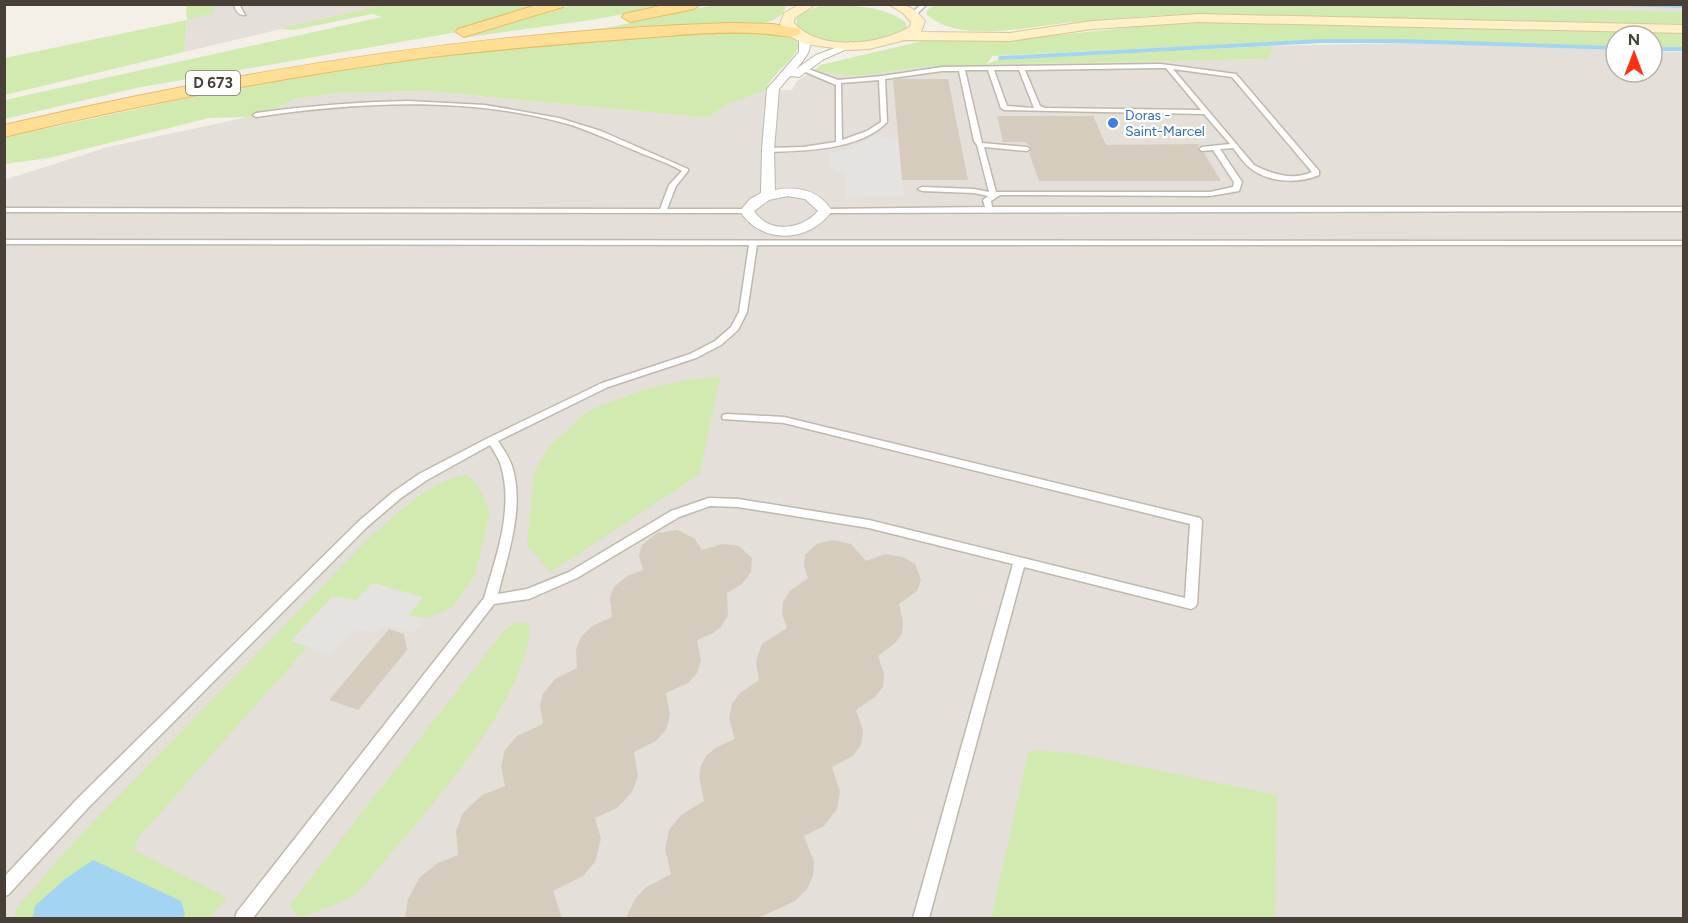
<svg xmlns="http://www.w3.org/2000/svg" width="1688" height="923" viewBox="0 0 1688 923" font-family="Figtree,sans-serif">
	<style>
		.industrial { fill: #e4dfd9 }
		.green { fill: #d1eaaf }
		.parking { fill: #e5e3e0 }
		.water { fill: #a3d4f2 }
		.lines { fill: none; stroke-linecap: round; stroke-linejoin: round }
		.stream { stroke: #a3d4f2; stroke-width: 4 }
		.building { fill: #d6ccbd }
		.lane-casing { stroke: #c0b8aa; stroke-width: 3 }
		.street-casing { stroke: #c0b8aa; stroke-width: 2 }
		.secondary-casing { stroke: #d9c598; stroke-width: 2 }
		.primary-casing { stroke: #e7bc63; stroke-width: 2 }
		.lane { fill: #fff; fill-rule: evenodd }
		.street { fill: #fff; fill-rule: evenodd }
		.secondary { fill: #fff0c7; fill-rule: evenodd }
		.primary { fill: #ffde96; fill-rule: evenodd }
		.shop-dot { fill: #3f7fe0; stroke: #fff; stroke-width: 2 }
		.labels { text-anchor: middle; stroke-width: 4.5; stroke-linejoin: round; paint-order: stroke }
		.far-shop-label { font-size: 14px; fill: #366cbe; stroke: #fff; text-anchor: start }
		.shield { fill: #fff; stroke: #7f7972; stroke-width: 1.5 }
		.shield-label { font-size: 15px; font-weight: bold; fill: #484036 }
	</style>
	<rect width="100%" height="100%" fill="#f4f0e8"/>
	<path class="industrial" d="M1683 4 1684 12 1374 5Z
		M215 5H382L184 52 187 20 212 13Z
		M1403 43 1616 50V72H1652V51L1683 52V918H5L4 180 108 147 267 113 295 99 339 93 428 91 708 118 727 104 741 97 766 90H792L797 81 814 71 858 76 929 66 1269 59 1273 46Z"/>
	<path class="green" d="M781 4 786 7C780 21 768 22 754 25L447 48 611 27 714 5Z
		M936 4H1374L1683 12 1684 24 1186 14C1149 16 1112 18 1076 22 1034 25 962 45 927 15V10Z
		M186 5H215L213 13 187 20 184 52 5 95V58L187 20Z
		M382 5H553L469 30 136 88 5 119V100L382 17 372 14 294 30 279 29Z
		M572 5H672L591 20 462 38Z
		M823 5C850 6 883 5 905 22L908 29C903 32 897 36 891 38 867 46 816 46 797 27V18L806 11Z
		M1181 22 1684 33 1683 48 1652 47V36H1616V46L1400 40H1323L992 56 987 64 997 60 1273 46 1269 59 929 66 858 76 814 71 820 65 923 41H1001Z
		M740 32 780 35 796 40 799 46C791 64 773 72 766 90L727 104 708 118 428 91 339 93 295 99 267 113 248 117 209 118 49 158 5 164 4 138C133 110 261 80 392 62 508 46 624 38 740 32Z
		M720 377 700 474 550 572 527 545 534 472 550 446 589 410 650 388 687 380Z
		M463 475H468L481 491 490 513 475 575 452 608 426 618 408 616 423 597 356 600 292 642 307 647 138 838 134 850 227 898 210 918H14L16 909 63 854 373 534C399 512 429 483 463 475Z
		M516 622 530 624C531 691 434 804 390 854 379 866 368 886 354 895 339 905 317 911 300 918L289 906 504 631Z
		M1035 750 1079 754 1277 795 1275 918H991L1028 753Z"/>
	<path class="parking" d="M874 136 899 140 904 196 846 197V172L835 171V168H831V152L844 151Z
		M373 583 423 597 408 615 426 618 412 633 386 626 375 634 363 629 352 632 331 654 291 641 333 596 356 600Z"/>
	<path class="water" d="M93 860 181 901 185 914 182 918H33L35 906 65 879Z"/>
	<g class="lines">
		<path class="stream" d="M1622 4 1684 6
			M1652 49H1684
			M1000 58 1322 41H1399L1616 48"/>
	</g>
	<path class="building" d="M899 79H948L968 180H902L893 80Z
		M997 116H1093L1106 145 1199 144 1197 150 1204 153 1221 181H1039L1029 153 1032 148 1025 142H1003Z
		M677 530 694 538 702 550 722 544 739 546 752 558 751 572 742 584 727 593 728 615 721 627 713 633 697 640 701 660 697 673 688 683 666 693 670 715 666 730 656 741 634 752 638 776 632 792 617 808 595 818 601 839 595 862 583 876 553 891 562 918H405L408 899 420 877 438 863 458 855 456 831 463 813 482 795 505 786 501 766 505 750 517 736 543 724 540 704 543 694 555 679 577 668 576 649 581 637 592 626 612 617 610 598 614 587 627 576 643 570 639 555 642 545 657 533Z
		M834 540 851 544 866 561 885 554 903 557 915 564 921 580 917 591 899 604 903 622 902 634 895 643 878 656 884 673 883 687 875 697 856 710 863 730 861 745 853 756 832 767 840 792 837 809 824 826 804 836 814 862 813 876 807 889 795 901 758 918H626L635 899 645 888 671 874 665 849 669 830 681 815 704 801 699 777 701 765 707 755 717 747 735 739 729 718 732 704 740 693 759 680 756 661 762 644 787 628 782 614 783 602 790 591 808 578 804 566 805 555 818 543Z
		M389 629 404 634 407 650 358 710 329 700Z"/>
	<g class="lines">
		<g class="lane-casing">
			<path id="lane" d="M234 4H239L245 15C239 16 235 10 234 4Z
				M921 4H927L916 15H912V13Z
				M1161 64 1236 74 1319 171V175C1298 184 1267 183 1249 167 1243 162 1238 154 1233 148L1220 149 1242 182 1239 191 1210 196 1000 195 991 201 992 207H1684V211L822 213 821 211 825 209 985 207 983 200 988 196 974 193 922 191 918 189 922 187 974 189 989 192 977 145 974 141 959 71H942L885 79 887 122C861 150 804 151 768 152L765 150 768 148 803 147 836 142V85L801 70V68L803 67 838 80 882 76 942 67ZM1161 68H1166L1201 110 1045 108 1040 106 1025 70ZM1173 69 1232 77 1312 172C1292 181 1272 174 1254 165ZM965 70H988L1001 108 1004 110 1204 114 1230 144 1202 147 1199 149 1202 151 1213 150 1234 182 1233 187 1210 192H996L984 147 1027 151 1030 149 1027 147 982 143ZM994 70H1019L1034 108 1007 106ZM879 80 881 122 867 131 842 140 841 83Z
				M408 101 485 105 559 118 601 131 688 169V171L676 186 667 209H747L751 211 747 213 4 212V208L660 209 669 185 682 171C667 162 651 158 636 151 613 142 591 131 568 124 468 96 358 102 256 117L253 115 256 113C307 106 357 102 408 101Z
				M4 240 1684 241V245H757L747 312 738 330 721 345 696 358 608 387 498 441C503 449 509 457 512 466 525 507 508 554 498 594L527 589 569 572 671 511 709 498 738 499 869 520 1185 598 1190 524 784 423 723 419 722 417 723 415 727 414 784 417 1200 518 1202 521 1197 604 1195 607 1191 609 1024 567 929 918H913L1013 564 869 528 738 507 710 506 679 517 577 578 529 599 494 604 253 918H235L237 912 484 598C496 557 514 509 501 466 499 458 494 452 490 445L427 480 401 498 367 527 88 808 9 894 4 897V877L78 798 359 521 393 492 419 474 488 438 602 383 690 354 715 341 731 327 739 312 749 245 4 244Z"/>
		</g>
		<g class="street-casing">
			<path id="street" d="M799 35H807C815 49 805 58 796 69L816 55 851 42 856 45 824 59 799 77 790 76 779 89 774 150 775 190C798 186 819 190 832 211 809 243 761 245 740 211L750 199 761 193 762 150 767 89 799 52ZM788 196 805 199 818 211C802 230 769 234 754 211L769 200Z"/>
		</g>
		<g class="secondary-casing">
			<path id="secondary" d="M800 4H816L795 18 794 23C820 52 879 45 910 27L911 22 903 13 888 4C906 4 913 6 925 21L921 32 1010 33 1092 21 1199 14 1684 25V33L1199 22 1092 29 1010 41 905 40 869 49 848 50 805 44 791 37 780 24 784 13Z"/>
		</g>
		<g class="primary-casing">
			<path id="primary" d="M540 4H565L563 7 470 35 464 37 456 32 458 29Z
				M669 4H701L694 9 630 22 622 17 624 14Z
				M731 23 773 24 799 29 801 32C794 41 777 34 767 34 734 31 701 33 667 36 586 42 505 48 423 58 283 77 142 104 4 137V125C241 70 486 30 731 23Z"/>
		</g>
		<use href="#lane" class="lane"/>
		<use href="#street" class="street"/>
		<use href="#secondary" class="secondary"/>
		<use href="#primary" class="primary"/>
	</g>
	<circle class="shop-dot" cx="1113" cy="123" r="6"/>
	<g class="labels">
		<g class="far-shop-label">
			<text x="1125" y="120">Doras -<tspan x="1125" dy="16">Saint-Marcel</tspan></text>
		</g>
		<rect class="shield" x="186" y="71" width="54" height="24" rx="4.5"/>
		<g class="shield-label">
			<text x="213" y="88">D 673</text>
		</g>
	</g>
	<rect width="1688" height="923" fill="none" stroke="#484036" stroke-width="12"/>
	<g transform="translate(1634 54)"><circle r="28" fill="#ffffff" stroke="#b6b3af" stroke-width="1.5"/>
	<path d="M0-4.5L10 22L0 15L-10 22Z" fill="#ff3014"/>
	<text y="-9" font-size="16" font-weight="bold" text-anchor="middle" fill="#484036">N</text>
	</g>
</svg>
